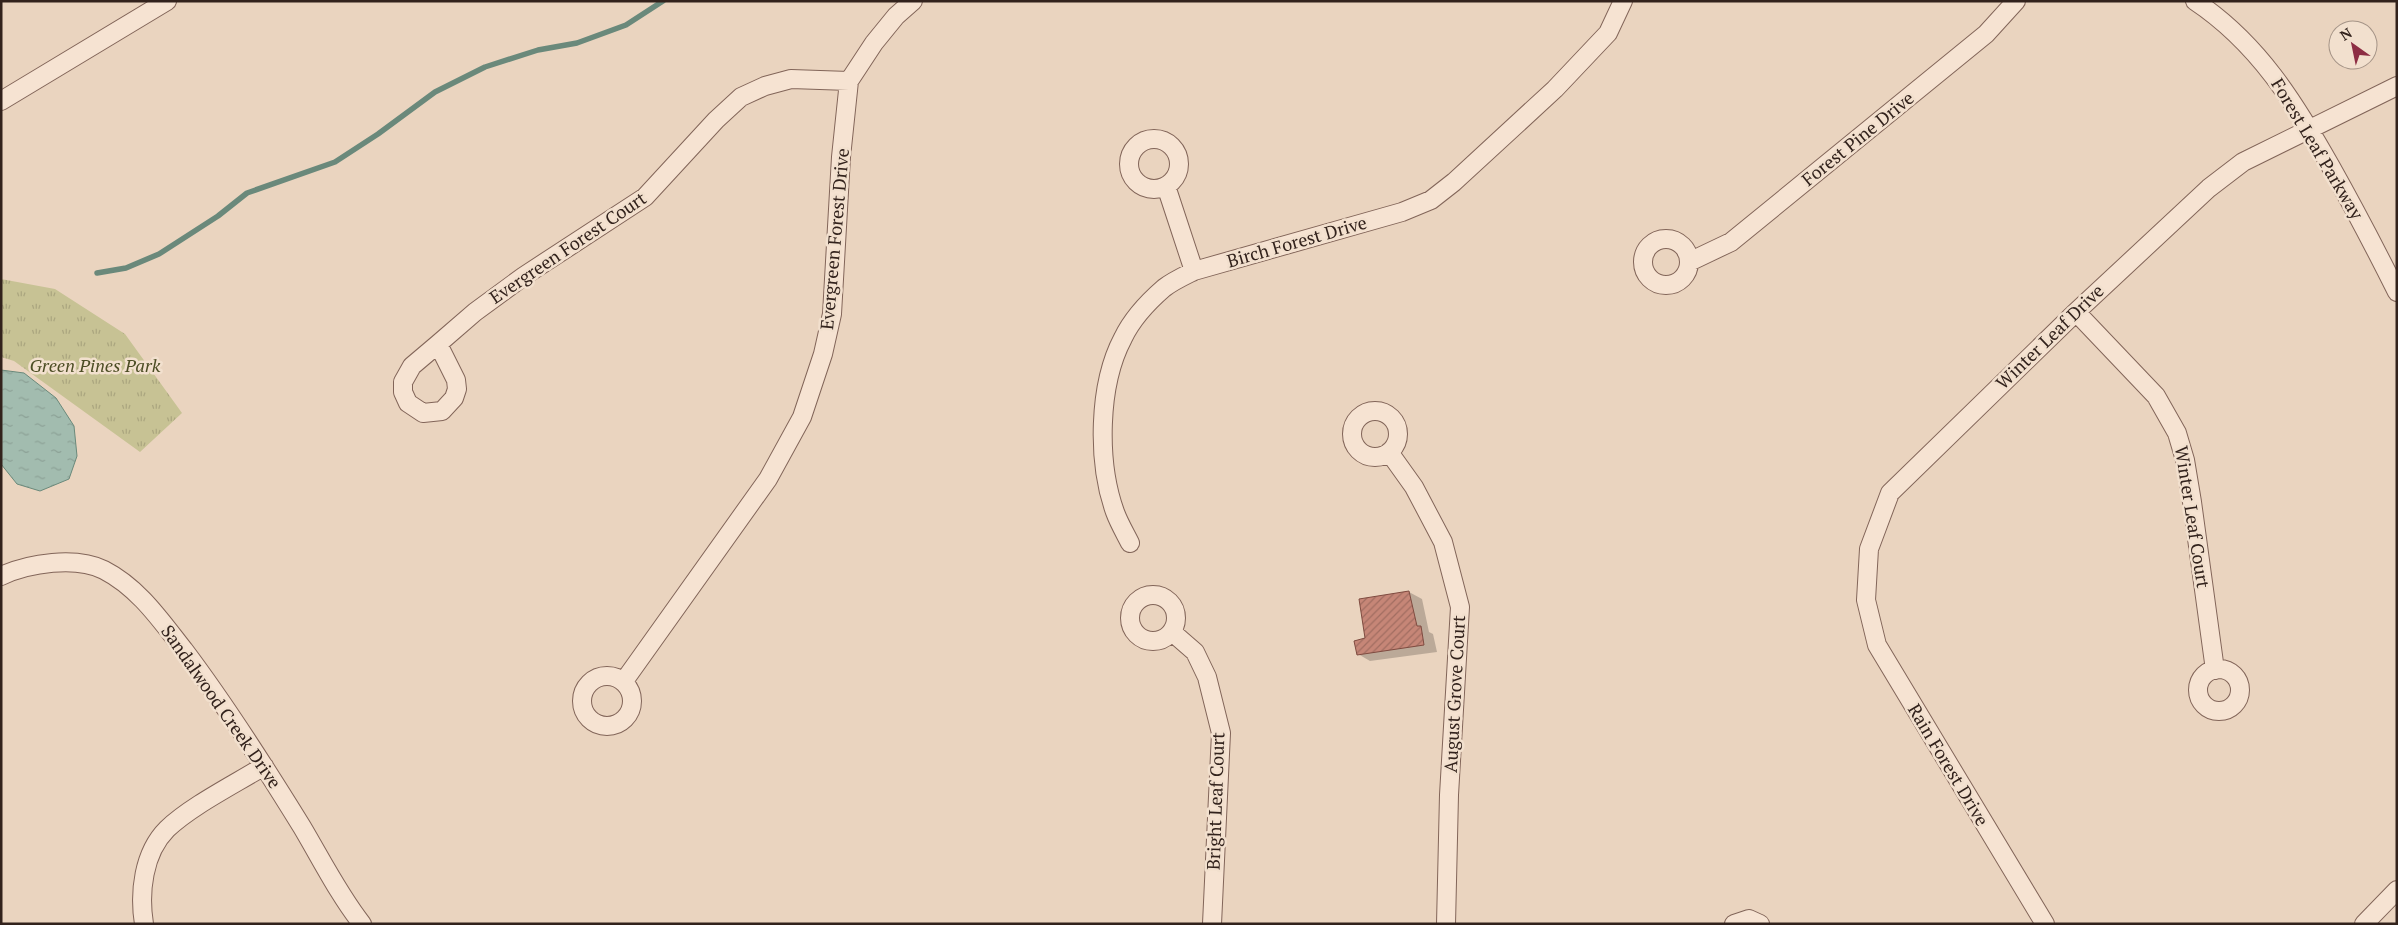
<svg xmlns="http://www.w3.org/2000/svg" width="2398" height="925" viewBox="0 0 2398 925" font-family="'PT Serif',serif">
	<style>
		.park { fill: url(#park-tufts) }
		.water { fill: url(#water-ripples); stroke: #6a897b }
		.shadow { fill: #0003 }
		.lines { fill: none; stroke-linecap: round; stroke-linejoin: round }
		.stream { stroke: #6a897b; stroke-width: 5.5 }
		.building { fill: url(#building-hatch); stroke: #7f4b40 }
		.street-casing { stroke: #826559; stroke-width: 20 }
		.street { stroke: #f6e3d2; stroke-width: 18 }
		.labels { text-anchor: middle; stroke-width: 5; stroke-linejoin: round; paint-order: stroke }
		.street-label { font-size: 18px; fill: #32221c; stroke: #f2e0ce }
		.park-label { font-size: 18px; font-style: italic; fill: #4c4d24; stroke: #f2e0ce }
	</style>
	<defs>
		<pattern id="park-tufts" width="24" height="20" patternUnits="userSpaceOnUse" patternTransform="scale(1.25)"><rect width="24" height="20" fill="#c7c294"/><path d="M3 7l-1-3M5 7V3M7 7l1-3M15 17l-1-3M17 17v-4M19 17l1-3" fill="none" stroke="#aba67f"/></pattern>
		<pattern id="water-ripples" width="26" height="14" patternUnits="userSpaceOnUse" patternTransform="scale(1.25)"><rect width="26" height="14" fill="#a2bcaf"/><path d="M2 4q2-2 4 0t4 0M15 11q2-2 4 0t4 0" fill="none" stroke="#8ca196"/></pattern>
		<pattern id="building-hatch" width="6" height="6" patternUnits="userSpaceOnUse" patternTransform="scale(1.25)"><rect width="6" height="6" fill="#c68677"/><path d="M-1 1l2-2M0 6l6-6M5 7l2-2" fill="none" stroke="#a16d61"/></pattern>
	</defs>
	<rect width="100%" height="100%" fill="#ead4bf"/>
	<path class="park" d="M1 279 55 289 125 334 182 413 140 452 14 361 1 357Z"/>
	<path class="water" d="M1 370 24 373 56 398 74 426 77 456 69 479 40 491 17 484 1 464Z"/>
	<path class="shadow" d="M1409 592 1422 599 1429 632 1433 634 1437 652 1370 661 1358 654 1366 639Z"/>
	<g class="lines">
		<path class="stream" d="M97 273 126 268 159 254 218 216 247 193 335 162 378 134 435 92 485 67 538 50 577 43 626 25 663 1"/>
	</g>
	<path class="building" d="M1409 591 1417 626H1421L1424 645 1357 655 1354 641 1365 638 1359 599Z"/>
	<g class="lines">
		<g class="street-casing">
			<path id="street" d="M2195 1C2258 43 2295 103 2331 167 2354 208 2376 250 2397 292
				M1 101 167 1
				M1129 164a25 25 0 1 1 50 0a25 25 0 1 1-50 0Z
				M1166 186 1194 271
				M1643 262a23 23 0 1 1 46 0a23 23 0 1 1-46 0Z
				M1689 262 1731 242 1986 34 2016 1
				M2076 312 2156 396 2177 433 2185 460 2192 502 2215 670
				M438 344 456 380 457 389 454 398 442 411 423 413 408 403 403 392V382L412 366 438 344 475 312 524 276 645 197 716 120 741 97 765 86 791 79 849 81
				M1352 434a23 23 0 1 1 46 0a23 23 0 1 1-46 0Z
				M1389 452 1414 487 1443 542 1460 607 1449 795 1446 924
				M1130 543C1125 533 1119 523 1115 512 1097 462 1098 385 1123 338 1132 319 1149 301 1164 288 1173 281 1184 276 1194 271L1402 212 1431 200 1454 182 1555 89 1608 33 1623 1
				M1 576C29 563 76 556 104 570 139 588 161 621 184 650 227 707 265 767 302 827 321 859 339 895 362 924
				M1130 618a23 23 0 1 1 46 0a23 23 0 1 1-46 0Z
				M1172 632 1195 652 1207 677 1221 733 1212 924
				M2198 690a21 21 0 1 1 42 0a21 21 0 1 1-42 0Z
				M582 701a25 25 0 1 1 50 0a25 25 0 1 1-50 0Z
				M624 681 768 479 802 417 823 354 832 314 841 157 849 81 874 43 896 16 913 1
				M144 924C139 893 143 853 167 829 191 806 235 784 264 766
				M1734 924 1749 919 1760 924
				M2045 924 1877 645 1866 600 1869 549 1890 493 2076 312 2209 188 2243 162 2397 86
				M2364 924 2397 890"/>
		</g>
		<use href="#street" class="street"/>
	</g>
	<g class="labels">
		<g class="street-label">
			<text transform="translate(1858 139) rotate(-39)" y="6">Forest Pine Drive</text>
			<text transform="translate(2317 149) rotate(59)" y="6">Forest Leaf Parkway</text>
			<text transform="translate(835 239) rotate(-85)" y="6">Evergreen Forest Drive</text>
			<text transform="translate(1297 242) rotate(-16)" y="6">Birch Forest Drive</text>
			<text transform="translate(568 248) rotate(-34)" y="6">Evergreen Forest Court</text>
			<text transform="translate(2050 337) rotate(-44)" y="6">Winter Leaf Drive</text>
			<text transform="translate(2192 517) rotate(81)" y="6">Winter Leaf Court</text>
			<text transform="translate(1455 694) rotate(-87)" y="6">August Grove Court</text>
			<text transform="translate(221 707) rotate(55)" y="6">Sandalwood Creek Drive</text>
			<text transform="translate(1948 765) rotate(59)" y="6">Rain Forest Drive</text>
			<text transform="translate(1216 801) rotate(-88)" y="6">Bright Leaf Court</text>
		</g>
		<g class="park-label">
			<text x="95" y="372">Green Pines Park</text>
		</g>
	</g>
	<rect width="2398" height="925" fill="none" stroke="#32221c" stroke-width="5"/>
	<g transform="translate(2353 45) rotate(327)"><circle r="24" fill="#f2e0ce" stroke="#a59487"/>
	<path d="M0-4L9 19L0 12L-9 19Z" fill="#8d2d43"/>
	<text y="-8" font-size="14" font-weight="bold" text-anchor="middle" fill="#32221c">N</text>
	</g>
</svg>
